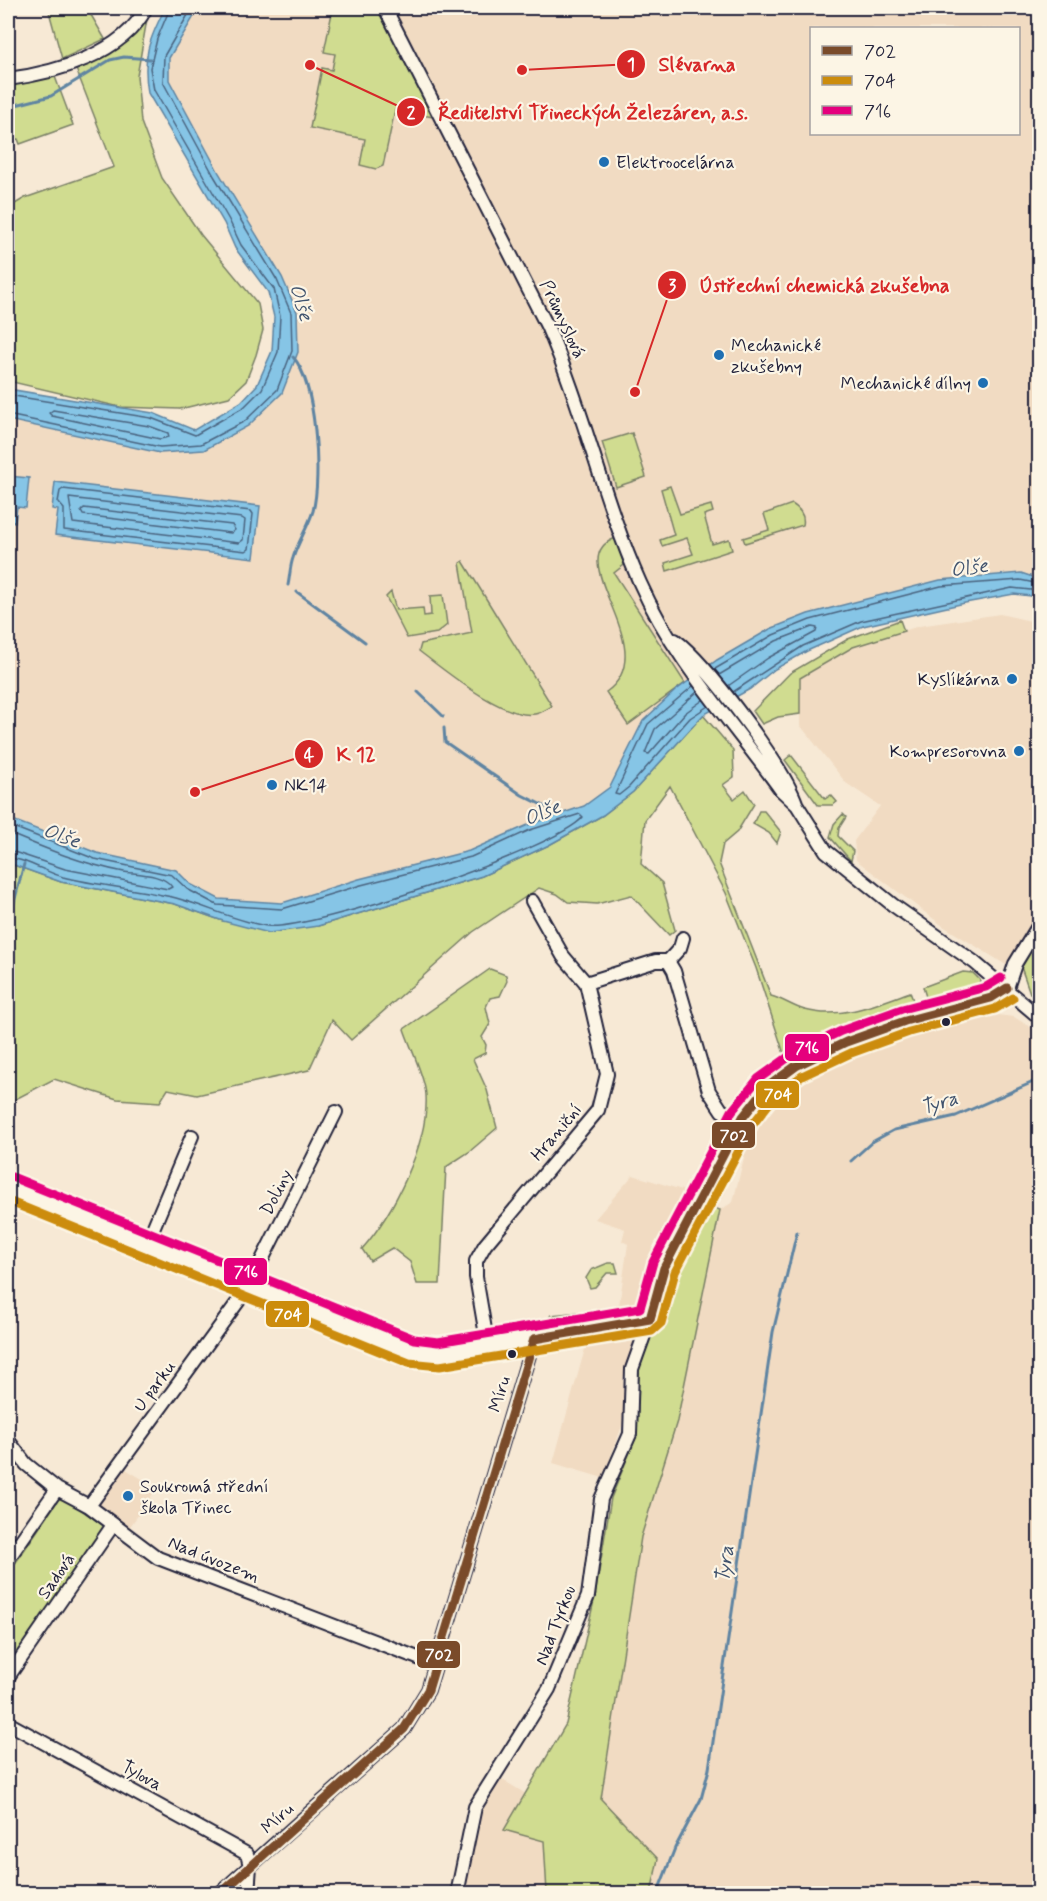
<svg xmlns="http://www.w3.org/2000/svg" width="1047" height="1901" viewBox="0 0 1047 1901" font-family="Mynerve,sans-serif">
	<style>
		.built { fill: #f1dbc2; fill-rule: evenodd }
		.green { fill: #d0dc90; stroke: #797f66; stroke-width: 1.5 }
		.water { fill: #86c5e6; stroke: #5e84a2; stroke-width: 1.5 }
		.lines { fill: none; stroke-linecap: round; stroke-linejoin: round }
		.shore { stroke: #4a637f; stroke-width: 1.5 }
		.stream { stroke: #5e84a2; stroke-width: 3 }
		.minor-casing { stroke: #22223b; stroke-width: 16 }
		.minor { stroke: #fcf5e5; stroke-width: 12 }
		.bus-1-casing { stroke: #fcf5e5; stroke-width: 14 }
		.bus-2-casing { stroke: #fcf5e5; stroke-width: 14 }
		.bus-3-casing { stroke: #fcf5e5; stroke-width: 14 }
		.bus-1 { stroke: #7a4b2a; stroke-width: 9 }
		.bus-2 { stroke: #cc8c0c; stroke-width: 9 }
		.bus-3 { stroke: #e5007d; stroke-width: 9 }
		.poi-dot { fill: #1f6fb2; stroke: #fcf5e5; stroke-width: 2 }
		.bus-dot { fill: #22223b; stroke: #fcf5e5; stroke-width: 2 }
		.labels { text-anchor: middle; stroke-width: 4.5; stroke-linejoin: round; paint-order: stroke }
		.poi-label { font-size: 18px; fill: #22223b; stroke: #fcf5e5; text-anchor: start }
		.street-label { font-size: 18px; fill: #22223b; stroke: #fcf5e5 }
		.water-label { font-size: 20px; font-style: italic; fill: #40536e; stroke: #fcf5e5 }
		.leader { fill: none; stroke: #d62828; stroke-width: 2 }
		.callout-dot { fill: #d62828; stroke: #fcf5e5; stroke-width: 2 }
		.mark-label { font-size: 18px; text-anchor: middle; font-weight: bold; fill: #fff }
		.callout-label { font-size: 20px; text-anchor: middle; font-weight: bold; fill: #d62828; stroke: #fcf5e5; stroke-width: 4.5; stroke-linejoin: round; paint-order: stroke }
		.line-badge { stroke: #fcf5e5; stroke-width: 2 }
		.badge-label { font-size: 16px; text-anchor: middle; font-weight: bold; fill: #fff }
	</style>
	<rect width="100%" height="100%" fill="#f7e9d5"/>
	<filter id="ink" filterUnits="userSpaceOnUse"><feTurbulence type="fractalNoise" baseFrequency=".0167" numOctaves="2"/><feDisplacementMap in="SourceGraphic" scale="12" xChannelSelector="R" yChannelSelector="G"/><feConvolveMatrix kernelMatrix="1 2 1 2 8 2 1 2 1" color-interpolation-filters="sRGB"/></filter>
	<g filter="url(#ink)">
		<path class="built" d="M199 8H1039V579L1021 573 993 575 808 614 625 758 610 787 584 806 528 825 469 851 359 879 282 903 219 899 190 884 176 870 97 853 8 818V420L160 453 204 450 248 426 297 312 282 277 219 173 169 80V58ZM812 28H1018V134H812Z
			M1000 614 1039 623V990L1024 976 943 926 856 860 854 841 880 806 846 783 800 725V678L853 647 919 626Z
			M980 1013 1014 1017 1040 1033 1039 1893H651L658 1859 601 1799 641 1537 677 1421 720 1210 733 1202 753 1121 803 1077 863 1048Z
			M633 1175 692 1193 647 1286 640 1310 626 1314 619 1306 628 1244 622 1241 625 1229 595 1219Z
			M635 1329 641 1331 623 1378V1423L603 1478 553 1463 588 1338Z
			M124 1468 157 1488 129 1528 98 1505Z
			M498 1777 526 1794 504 1830 545 1841 547 1893H464L481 1813Z"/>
		<path class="green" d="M48 8H87L105 39 62 59Z
			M333 8H377L433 117 395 110 383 166 376 169 360 165 365 139 310 128 322 68 332 70 335 54 324 52Z
			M147 19 137 76 141 122 162 178 201 235 258 304 263 330 256 355 246 381 229 397 180 409 120 407 8 381V208L25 198 114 167 76 69C105 57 125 41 147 19Z
			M54 74 73 125 20 144 18 139 8 140V85Z
			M632 433 646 477 616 487 602 442Z
			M670 486 680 514 711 505 713 512 704 515 712 544 729 539 732 550 667 571 665 563 693 554 687 538 662 546 660 540 674 535 661 489Z
			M792 504C800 509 805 516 803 525L745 543 743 538 769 530 764 514Z
			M616 538 624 565 614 573 685 683 628 725 606 692C667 649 557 558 616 538Z
			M463 561 552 706C547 709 541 713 535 714 504 720 443 669 419 651L421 644 472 633 460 563Z
			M391 592 396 610 423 608 424 616 431 615 430 596 443 595 447 625 437 633 407 638 386 597Z
			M900 620 904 631 853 647 800 678V714L778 717 762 724 753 711 790 673 848 639Z
			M703 715 733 750 734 777 723 785 734 799 745 790 754 804 737 832 723 844 719 863 771 996C783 999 793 1007 805 1010 841 1020 877 1004 910 992L914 1003 817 1042 786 1060 756 968 726 893 670 786 645 820 641 864 662 883 675 930 669 935 631 895 597 904 568 902 557 894 539 888 473 932 351 1040 332 1020 309 1070 197 1095 168 1089 160 1102 117 1099 54 1079 8 1103V863L61 882 175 904 223 921 318 926 482 876 549 845 603 815 633 792Z
			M791 755 825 799 831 795 837 802 833 805H818L785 760Z
			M759 811H764L781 832 777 843 769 833 753 824Z
			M843 814 846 817 839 828 838 836 853 851 851 861 830 837 834 824Z
			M1029 948 1039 954V995L1030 993 1020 964Z
			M490 969 506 975 507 981 500 996 490 998 486 1007 490 1024 482 1037 486 1045 485 1053 473 1059 487 1090 497 1128 469 1152 446 1167 440 1284H417L410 1262 392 1248 370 1261 362 1249C393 1214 429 1143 426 1095 425 1077 410 1047 404 1029Z
			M963 972 973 973 980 980 978 987 927 1000 923 987Z
			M708 1206 720 1210 677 1421 641 1537 601 1799 658 1859 651 1893H547L544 1841 504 1830 566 1724 595 1596 611 1498 637 1435 639 1368 685 1245Z
			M608 1263H615L618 1273H607L595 1287 590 1288 586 1278 591 1270Z
			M599 1310 605 1311 604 1320 575 1324 566 1320 551 1323 546 1321 551 1315Z
			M61 1496 107 1528 8 1673V1574Z"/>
		<path class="water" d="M165 8H199L169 58V80L219 173 282 277 297 312 298 352 282 393 248 426 204 450 160 453 8 420V389L153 413 194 430 241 402 257 385 272 351 274 317 268 292 235 248 224 223 148 93C142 56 149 40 165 8Z
			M8 476 29 478 26 508 17 507 15 522 8 521Z
			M55 482 260 506 254 558 55 535 58 510 52 509Z
			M1021 573 1039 579V597L1014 594 965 603 863 626 807 651 775 669 750 689 703 715 633 792 603 815 549 845 482 876 318 926 269 933 223 921 175 904 61 882 8 863V818L97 853 176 870 190 884 219 899 282 903 359 879 469 851 528 825 584 806 610 787 643 721 675 691 717 660 770 629 808 614 940 580Z"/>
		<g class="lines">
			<path class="shore" d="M8 395 151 418 195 435 244 407 262 389 278 352 280 316 274 289 241 245 229 220 154 90 150 68 157 39 170 8
				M53 410 149 426 168 433 169 437 160 439 52 416 49 413Z
				M8 415 160 447 201 444 245 421 277 390 292 351 291 313 277 280 214 176 163 82 164 56 192 8
				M63 489 251 511 253 514 249 549 246 551 64 530V509L58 502 60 491Z
				M69 498 242 518 245 520 243 540 239 543 73 523Z
				M84 508 232 525 235 530 231 533 83 515 81 511Z
				M715 669 773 635 810 620 941 586 1020 580 1040 584
				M719 675 776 641 812 627 817 628 816 632 768 658 728 686
				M693 686 648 724 615 794 619 795 629 787 690 718 708 706
				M697 692 655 729 645 753 649 754 685 713 703 700
				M733 692 803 646 861 621 1012 588 1040 591
				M8 825 95 859 172 875 187 889 217 905 282 909 361 885 471 857 530 830 580 814 583 817C557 849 309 932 267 926 235 921 206 906 176 898 139 889 100 886 63 877 45 872 27 859 8 858
				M8 833C46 849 83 864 124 872 137 874 165 874 172 887L168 889 65 869 8 850"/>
			<path class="stream" d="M8 107 51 96 110 60 124 57 150 59
				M288 585C290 576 290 566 293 558 298 542 308 527 313 511 322 478 316 381 293 357
				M297 592 365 642
				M418 692 443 716
				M444 728 445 742 522 795 562 815
				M8 926 24 864
				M851 1161 872 1142 894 1130 956 1116 1031 1083 1040 1077
				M657 1894 675 1848 701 1799 709 1769 773 1332 797 1232"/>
			<g class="minor-casing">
				<path id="minor" d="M385 8 547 326C584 410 603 500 640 583 674 660 733 723 781 790L797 805 826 851 893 905 974 962 1040 1018
					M8 79C55 73 123 54 146 8
					M675 640C707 664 783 766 796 803
					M668 961 680 948 683 938
					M586 983 656 961H668L674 971 709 1091 722 1111 743 1117
					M1007 988 1015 964 1040 923
					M8 1188 411 1351 438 1354 650 1319 664 1268 743 1117 766 1088 796 1066 846 1042 905 1021 991 998 1007 988
					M146 1245 192 1136
					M488 1347 476 1277V1261L485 1245 598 1110 607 1074 586 983 563 956 532 901
					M8 1440 26 1464 57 1489 89 1506 158 1558 436 1665
					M89 1506 248 1288 336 1112
					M8 1559 57 1489
					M8 1677 113 1525
					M8 1723 247 1854 250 1866 248 1894
					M219 1894 404 1729 428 1690 534 1339
					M457 1894 475 1807 549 1689 588 1596 601 1499 630 1434 632 1369 650 1319"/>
			</g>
			<use href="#minor" class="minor"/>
			<g class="bus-1-casing">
				<path id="bus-1" d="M534 1339 650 1319 664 1268 743 1117 766 1088 796 1066 846 1042 905 1021 991 998 1007 988
					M220 1894 404 1729 428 1690 534 1339"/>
			</g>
			<g class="bus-2-casing">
				<path id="bus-2" d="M8 1201 409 1363 440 1366 652 1331 661 1323 675 1272 753 1124 774 1097 802 1076 851 1053 909 1032 995 1009 1013 998"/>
			</g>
			<g class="bus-3-casing">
				<path id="bus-3" d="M12 1177 414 1339 438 1342 640 1308 653 1262 732 1111 758 1079 790 1056 841 1031 902 1009 986 987 1001 978"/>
			</g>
			<use href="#bus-1" class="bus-1"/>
			<use href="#bus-2" class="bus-2"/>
			<use href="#bus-3" class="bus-3"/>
		</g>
	</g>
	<g class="poi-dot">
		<circle cx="604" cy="162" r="6"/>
		<circle cx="719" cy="355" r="6"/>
		<circle cx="983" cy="383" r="6"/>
		<circle cx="1012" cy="679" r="6"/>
		<circle cx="1019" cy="751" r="6"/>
		<circle cx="272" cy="785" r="6"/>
		<circle cx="128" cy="1496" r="6"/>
	</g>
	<g class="bus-dot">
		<circle cx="946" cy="1022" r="5"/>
		<circle cx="512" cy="1354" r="5"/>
	</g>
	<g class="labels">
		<g class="poi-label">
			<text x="616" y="168">Elektroocelárna</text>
			<text x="731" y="351">Mechanické<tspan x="731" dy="21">zkušebny</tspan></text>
			<text x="971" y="389" text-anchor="end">Mechanické dílny</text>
			<text x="1000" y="685" text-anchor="end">Kyslíkárna</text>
			<text x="1007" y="757" text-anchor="end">Kompresorovna</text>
			<text x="284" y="791">NK14</text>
			<text x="140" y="1492">Soukromá střední<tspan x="140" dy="21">škola Třinec</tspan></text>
		</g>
		<g class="street-label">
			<text transform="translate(563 319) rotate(65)" y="6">Průmyslová</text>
			<text transform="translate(556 1132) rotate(-50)" y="6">Hraniční</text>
			<text transform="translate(276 1192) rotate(-63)" y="6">Doliny</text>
			<text transform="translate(154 1386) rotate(-54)" y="6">U parku</text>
			<text transform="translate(499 1394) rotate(-73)" y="6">Míru</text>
			<text transform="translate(214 1559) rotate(22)" y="6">Nad úvozem</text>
			<text transform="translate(56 1576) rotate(-55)" y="6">Sadová</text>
			<text transform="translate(555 1625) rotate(-69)" y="6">Nad Tyrkou</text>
			<text transform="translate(142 1775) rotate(29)" y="6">Tylova</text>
			<text transform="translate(277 1818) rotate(-42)" y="6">Míru</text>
		</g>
		<g class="water-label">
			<text transform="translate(302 302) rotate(73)" y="7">Olše</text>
			<text transform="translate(969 567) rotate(-8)" y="7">Olše</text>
			<text transform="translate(542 812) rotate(-23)" y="7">Olše</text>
			<text transform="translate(62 835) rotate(20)" y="7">Olše</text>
			<text transform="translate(939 1102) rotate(-17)" y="7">Tyra</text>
			<text transform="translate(724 1564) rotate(-82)" y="7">Tyra</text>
		</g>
	</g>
	<path class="leader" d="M522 70L631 64M310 65L411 112M635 392L672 285M195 792L309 754"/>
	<g class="callout-dot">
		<circle cx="522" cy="70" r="6"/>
		<circle cx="310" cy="65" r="6"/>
		<circle cx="635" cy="392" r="6"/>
		<circle cx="195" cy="792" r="6"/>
		<circle cx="631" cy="64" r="15"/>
		<circle cx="411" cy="112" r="15"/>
		<circle cx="672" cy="285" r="15"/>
		<circle cx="309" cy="754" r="15"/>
	</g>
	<g class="mark-label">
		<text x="631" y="70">1</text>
		<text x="411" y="118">2</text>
		<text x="672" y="291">3</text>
		<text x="309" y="761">4</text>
	</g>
	<g class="callout-label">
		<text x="697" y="71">Slévarna</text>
		<text x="593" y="119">Ředitelství Třineckých Železáren, a.s.</text>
		<text x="824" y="292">Ústřechní chemická zkušebna</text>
		<text x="356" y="761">K 12</text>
	</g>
	<g class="line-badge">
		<rect x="784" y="1033" width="46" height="29" rx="6" fill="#e5007d"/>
		<rect x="755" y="1080" width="45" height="29" rx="6" fill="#cc8c0c"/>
		<rect x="711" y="1121" width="45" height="28" rx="6" fill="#7a4b2a"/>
		<rect x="223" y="1257" width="45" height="29" rx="6" fill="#e5007d"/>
		<rect x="265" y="1300" width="45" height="28" rx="6" fill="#cc8c0c"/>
		<rect x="416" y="1640" width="45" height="29" rx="6" fill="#7a4b2a"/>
	</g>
	<g class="badge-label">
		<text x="807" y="1053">716</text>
		<text x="778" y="1100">704</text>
		<text x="734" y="1141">702</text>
		<text x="246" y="1277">716</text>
		<text x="288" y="1320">704</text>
		<text x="439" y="1660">702</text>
	</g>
	<rect width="1047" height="1901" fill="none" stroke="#fcf5e5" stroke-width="30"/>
	<rect x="15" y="15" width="1017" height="1871" fill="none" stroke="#22223b" stroke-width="2" filter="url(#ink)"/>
	<rect x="810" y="27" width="210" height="108" fill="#fcf5e5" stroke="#a5a1a1" stroke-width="1.5"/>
	<rect x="822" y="46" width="30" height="9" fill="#7a4b2a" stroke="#a5a1a1" stroke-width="1.5"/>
	<text x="864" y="57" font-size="18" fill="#22223b">702</text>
	<rect x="822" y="76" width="30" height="9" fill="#cc8c0c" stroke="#a5a1a1" stroke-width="1.5"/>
	<text x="864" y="87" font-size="18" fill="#22223b">704</text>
	<rect x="822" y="106" width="30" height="9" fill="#e5007d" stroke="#a5a1a1" stroke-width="1.5"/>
	<text x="864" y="117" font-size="18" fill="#22223b">716</text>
</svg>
